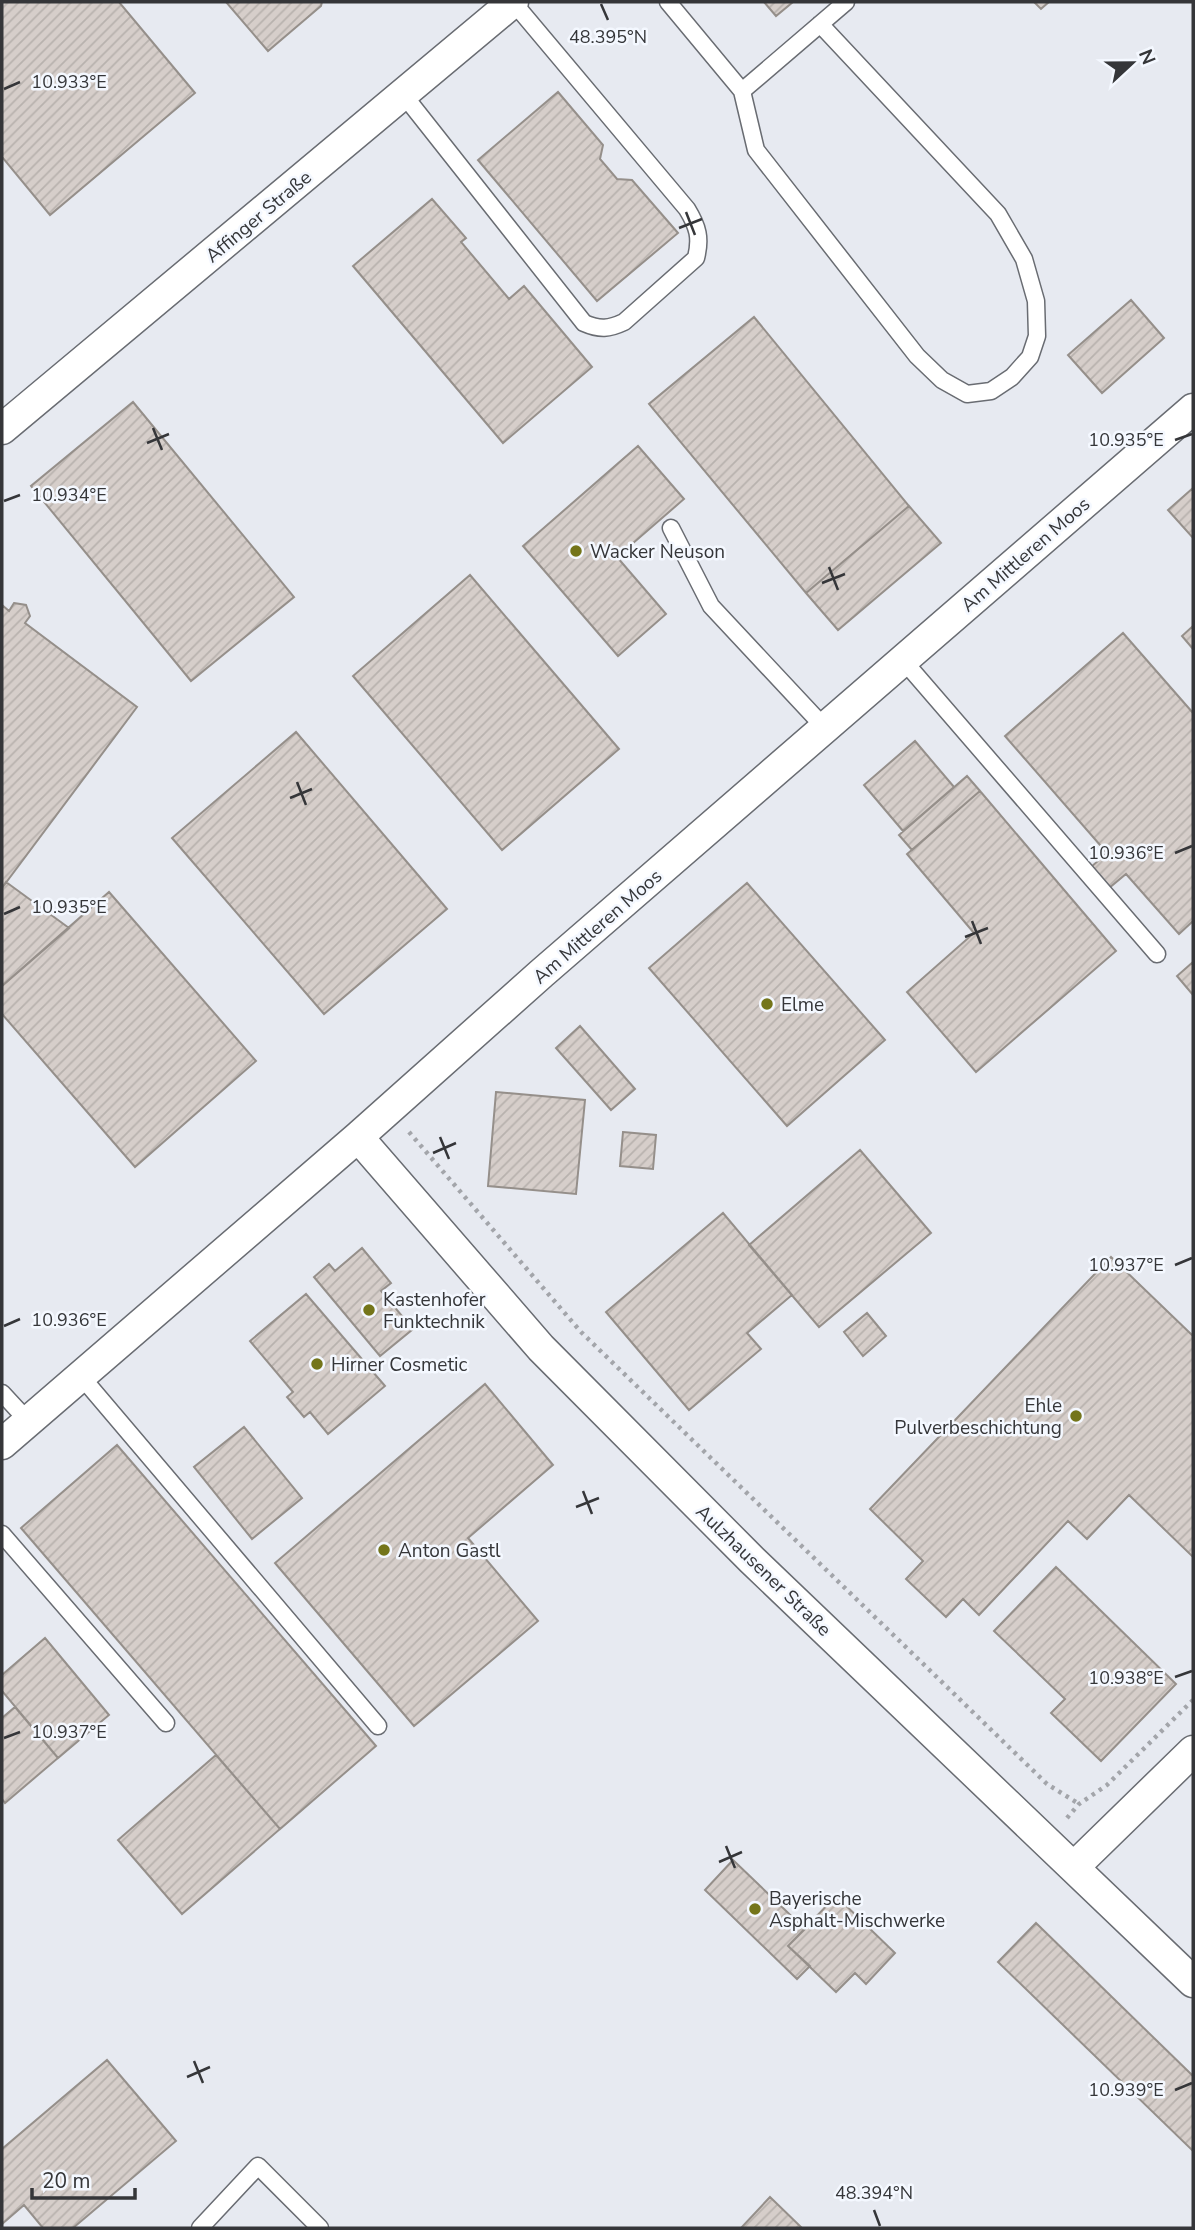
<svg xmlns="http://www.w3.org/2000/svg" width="1195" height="2230" viewBox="0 0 1195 2230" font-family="'Nunito Sans',sans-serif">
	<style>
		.building { fill: url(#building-hatch); stroke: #958f8a; stroke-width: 2 }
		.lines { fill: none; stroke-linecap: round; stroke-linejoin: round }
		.lane-casing { stroke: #696c72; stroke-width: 19 }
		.street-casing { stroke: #696c72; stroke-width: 33 }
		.path { stroke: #a3a5aa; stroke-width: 4.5; stroke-dasharray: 3.5 5; stroke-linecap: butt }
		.lane { stroke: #fff; stroke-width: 16 }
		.street { stroke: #fff; stroke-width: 30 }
		.ticks { fill: none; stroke: #353639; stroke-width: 2.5 }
		.poi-dot { fill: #74751a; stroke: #f4f8ff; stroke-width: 2.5 }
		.labels { text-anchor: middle; stroke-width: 5; stroke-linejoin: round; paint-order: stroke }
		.street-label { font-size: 19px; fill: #353639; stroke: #f4f8ff }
		.poi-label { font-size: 19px; fill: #353639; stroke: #f4f8ff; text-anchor: start }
		.ticks-label { font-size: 18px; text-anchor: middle; fill: #353639; stroke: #f4f8ff; stroke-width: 5; stroke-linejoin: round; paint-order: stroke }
	</style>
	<defs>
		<pattern id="building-hatch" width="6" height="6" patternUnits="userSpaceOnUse" patternTransform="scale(1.75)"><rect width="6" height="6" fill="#d6ceca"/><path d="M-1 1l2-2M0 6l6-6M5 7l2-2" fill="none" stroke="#b8b2ae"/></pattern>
	</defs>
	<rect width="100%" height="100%" fill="#e7eaf1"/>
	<path class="building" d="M2 2H119L195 93 50 215 2 157Z
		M226 2H322L321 6 268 51Z
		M764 2H793L776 16Z
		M1034 2H1049L1041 9Z
		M558 92 603 145 600 159 617 179 632 180 678 233 597 301 478 160Z
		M432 199 466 238 461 242 509 299 524 286 592 367 503 443 353 266Z
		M1131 300 1164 338 1102 393 1068 355Z
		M754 317 909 506 806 593 649 404Z
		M133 402 294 597 191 681 31 486Z
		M638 446 684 499 617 557 666 614 618 656 523 546Z
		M1193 488V538L1168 510Z
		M909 506 941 543 838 630 806 593Z
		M470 575 619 749 502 850 353 676Z
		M14 603 26 605 30 616 25 623 137 707 2 888V605L9 611Z
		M1193 626V649L1182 636Z
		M1123 633 1193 713V921L1179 934 1126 874 1109 888 1091 867 1107 853 1005 736Z
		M296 732 447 909 324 1014 172 838Z
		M915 741 954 787 903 831 864 785Z
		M967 776 980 791 912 850 899 835Z
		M980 791 1116 951 976 1072 907 992 974 933 907 854Z
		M6 882 69 928 2 986V888Z
		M747 883 885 1040 787 1126 649 968Z
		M109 892 256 1061 135 1167 2 1014V986Z
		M1193 962V995L1177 976Z
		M580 1026 635 1089 611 1110 556 1048Z
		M496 1092 585 1100 576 1194 488 1186Z
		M623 1132 656 1135 653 1169 620 1166Z
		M860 1150 931 1233 819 1327 749 1245Z
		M723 1213 792 1295 747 1333 761 1349 689 1410 606 1312Z
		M362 1248 391 1283 381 1291 413 1329 380 1356 314 1277 329 1264 335 1271Z
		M1111 1257 1193 1336V1557L1129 1495 1087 1539 1068 1521 979 1615 963 1599 946 1617 906 1579 923 1561 870 1509Z
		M306 1294 385 1386 328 1434 310 1412 304 1417 287 1397 293 1392 250 1341Z
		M867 1313 886 1336 863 1356 844 1332Z
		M485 1384 553 1465 468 1538 538 1621 414 1726 275 1563Z
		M244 1427 302 1498 252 1539 194 1467Z
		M117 1445 376 1746 280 1829 21 1528Z
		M1056 1567 1176 1684 1101 1761 1051 1713 1065 1699 994 1631Z
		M45 1638 109 1715 58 1758 2 1691V1675Z
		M15 1707 58 1758 5 1803 2 1799V1718Z
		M216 1755 280 1829 182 1914 118 1840Z
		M733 1860 805 1929 788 1946 810 1966 797 1979 705 1890Z
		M836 1896 895 1953 866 1984 855 1973 836 1992 788 1946Z
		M1036 1923 1193 2076V2151L998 1962Z
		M107 2060 176 2141 73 2228H43L24 2205 2 2224V2149Z
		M770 2197 802 2228H741Z"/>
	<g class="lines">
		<g class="lane-casing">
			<path id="lane" d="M668 2 742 91 846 2
				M742 91 756 150 917 356 942 380 967 394 991 391 1012 377 1030 357 1037 336 1036 301 1024 259 998 214 820 24
				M403 94 584 323C600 330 609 329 624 322L696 258C701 238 698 227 687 209L513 2
				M671 528 711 606 825 728
				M903 660 1157 954
				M80 1375 378 1726
				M2 1393 27 1420
				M2 1534 166 1723
				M200 2228 258 2166 320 2228"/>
		</g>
		<g class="street-casing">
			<path id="street" d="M2 429 513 2
				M358 1137 541 1348 752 1560 1193 1982
				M2 1444 358 1137 542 973 1193 409
				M1074 1867 1193 1751"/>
		</g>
		<path class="path" d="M409 1132 581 1332 1047 1784 1079 1804
			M1067 1818 1079 1804 1107 1785 1193 1700"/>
		<use href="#lane" class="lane"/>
		<use href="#street" class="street"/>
	</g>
	<path class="ticks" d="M601 4 608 20M4 89 20 82M686 212 695 235M679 228 702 219M153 428 162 450M1175 440 1192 434M147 443 169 434M4 501 20 495M829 567 838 590M822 583 845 574M297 782 306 805M290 798 312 789M1175 853 1192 846M4 914 20 907M972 921 981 944M965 937 988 928M440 1137 449 1159M433 1153 456 1143M1175 1265 1192 1258M4 1326 20 1319M583 1491 592 1514M576 1507 599 1498M1175 1677 1192 1671M4 1738 20 1732M726 1846 735 1868M719 1862 742 1852M194 2061 203 2083M187 2077 210 2067M1175 2090 1192 2083M874 2210 880 2226"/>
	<g class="poi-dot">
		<circle cx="576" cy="551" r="7"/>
		<circle cx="767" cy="1004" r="7"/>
		<circle cx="369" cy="1310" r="7"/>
		<circle cx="317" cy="1364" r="7"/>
		<circle cx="1076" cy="1416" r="7"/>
		<circle cx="384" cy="1550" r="7"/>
		<circle cx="755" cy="1909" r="7"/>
	</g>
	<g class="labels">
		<g class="street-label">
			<text transform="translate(258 216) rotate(-40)" y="7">Affinger Straße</text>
			<text transform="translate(1025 554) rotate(-41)" y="7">Am Mittleren Moos</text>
			<text transform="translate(597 926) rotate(-41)" y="7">Am Mittleren Moos</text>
			<text transform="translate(764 1570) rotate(44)" y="7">Aulzhausener Straße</text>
		</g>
		<g class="poi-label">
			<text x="590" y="558">Wacker Neuson</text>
			<text x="781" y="1011">Elme</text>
			<text x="383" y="1306">Kastenhofer<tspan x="383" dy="22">Funktechnik</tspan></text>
			<text x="331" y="1371">Hirner Cosmetic</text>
			<text x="1062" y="1412" text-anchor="end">Ehle<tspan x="1062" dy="22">Pulverbeschichtung</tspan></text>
			<text x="398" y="1557">Anton Gastl</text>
			<text x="769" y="1905">Bayerische<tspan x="769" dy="22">Asphalt-Mischwerke</tspan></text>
		</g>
	</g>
	<g class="ticks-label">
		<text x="608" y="43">48.395°N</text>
		<text x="69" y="88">10.933°E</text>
		<text x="1126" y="446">10.935°E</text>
		<text x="69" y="501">10.934°E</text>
		<text x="1126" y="859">10.936°E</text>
		<text x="69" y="913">10.935°E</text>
		<text x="1126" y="1271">10.937°E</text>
		<text x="69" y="1326">10.936°E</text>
		<text x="1126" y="1684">10.938°E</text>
		<text x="69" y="1738">10.937°E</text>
		<text x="1126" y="2096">10.939°E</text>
		<text x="874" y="2199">48.394°N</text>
	</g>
	<rect width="1195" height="2230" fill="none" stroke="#353639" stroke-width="7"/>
	<g transform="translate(1132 63) rotate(68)" stroke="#f4f8ff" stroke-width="5" paint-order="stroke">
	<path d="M0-5L12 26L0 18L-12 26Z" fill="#353639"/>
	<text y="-10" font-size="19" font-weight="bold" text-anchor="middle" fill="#353639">N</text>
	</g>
	<path d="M32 2188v10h103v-10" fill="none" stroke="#353639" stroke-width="3.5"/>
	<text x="42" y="2188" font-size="21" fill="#353639" stroke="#f4f8ff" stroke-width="5" paint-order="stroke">20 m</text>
</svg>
